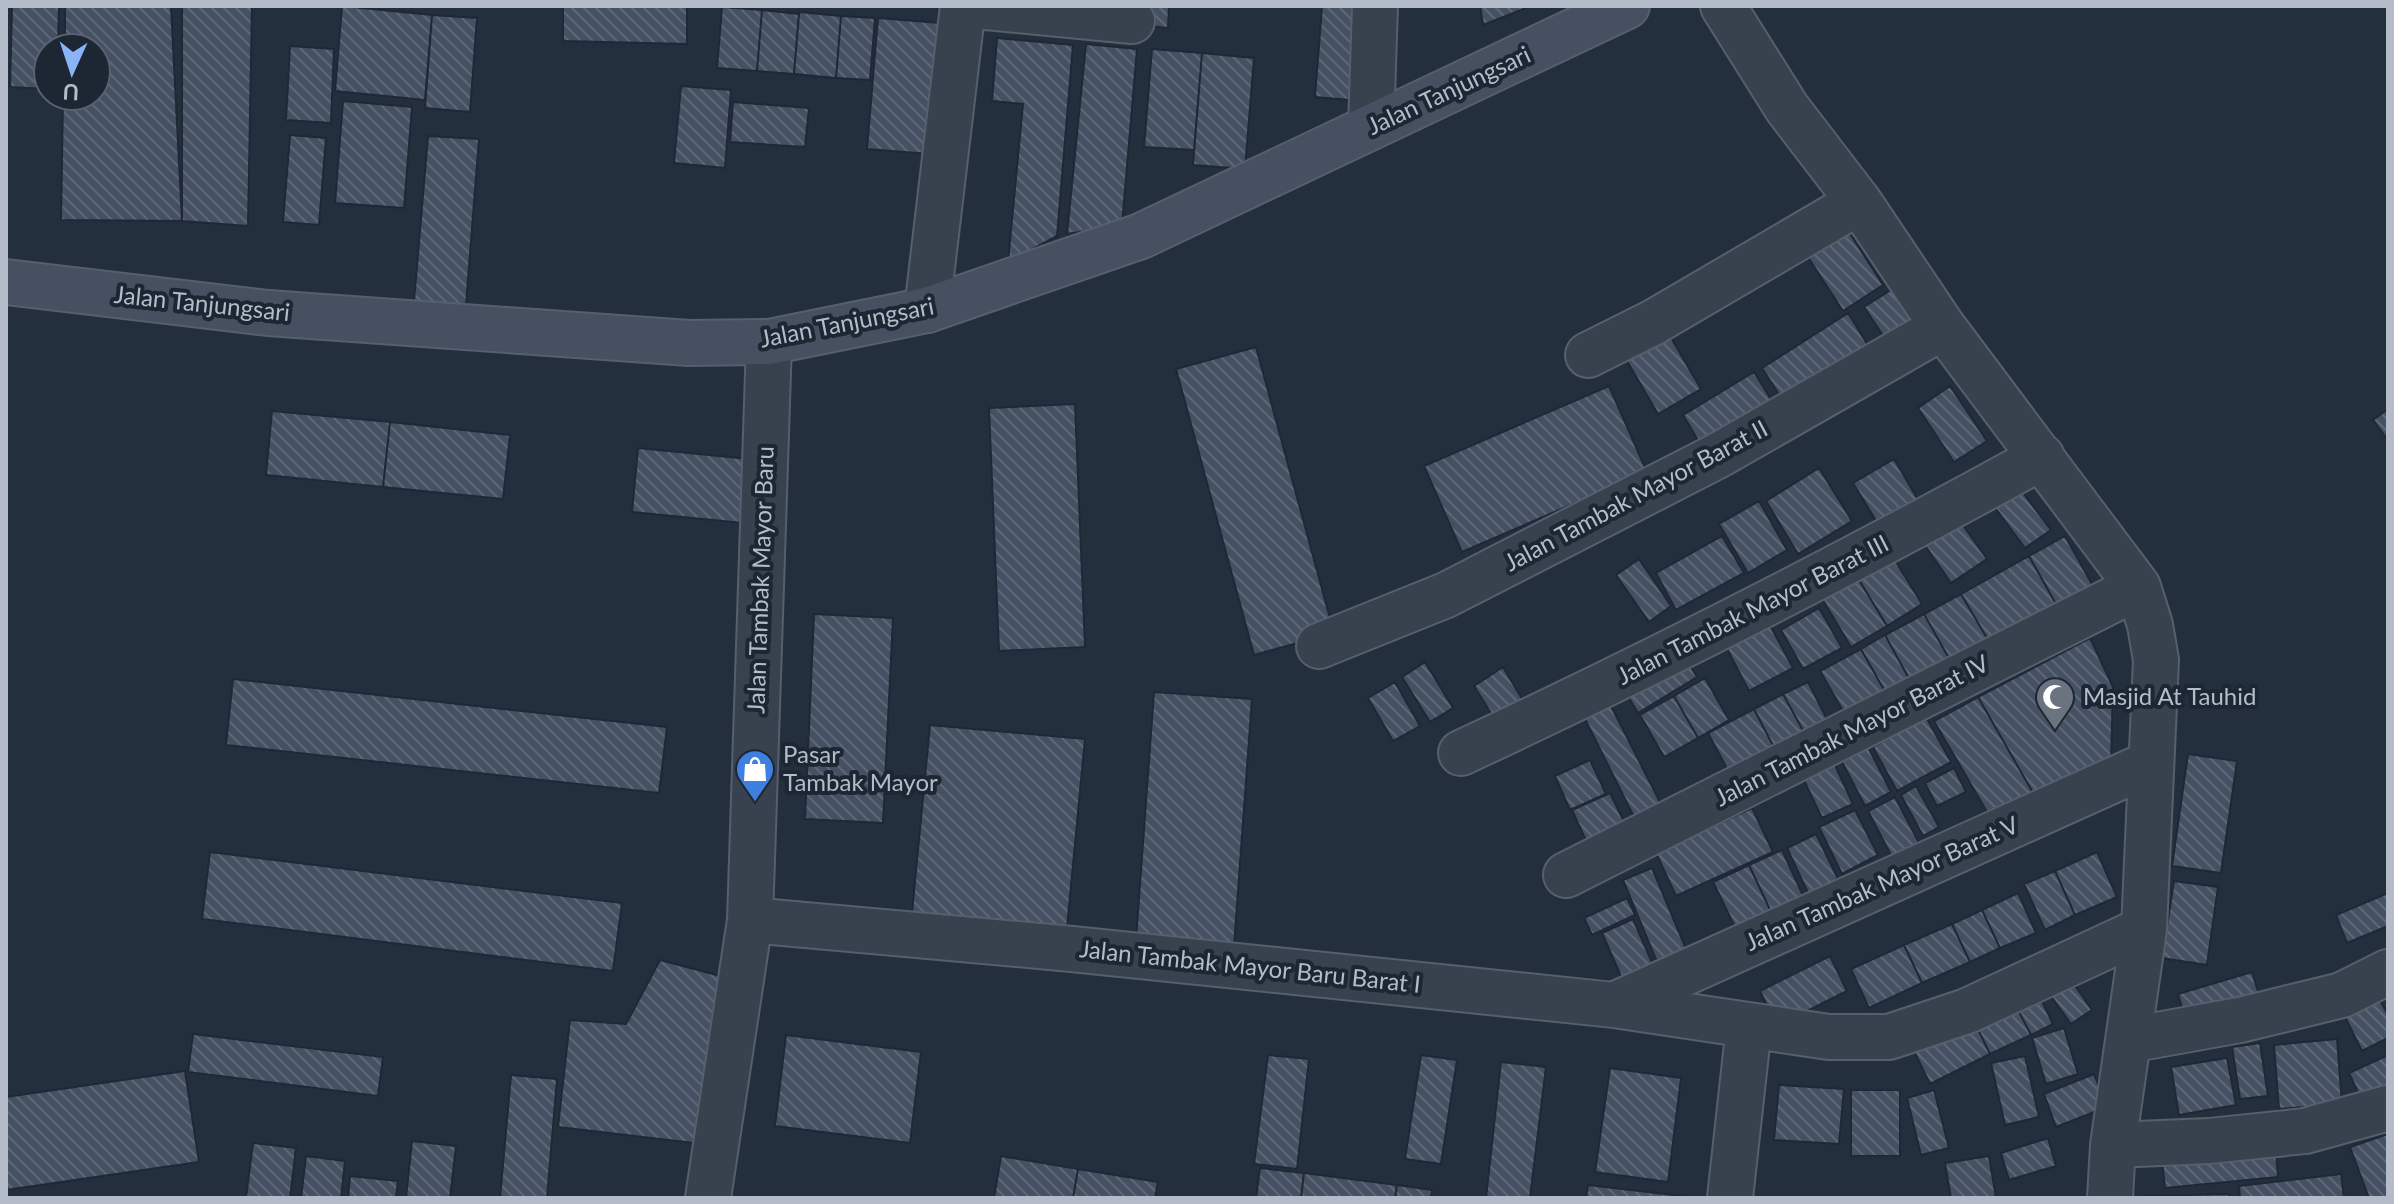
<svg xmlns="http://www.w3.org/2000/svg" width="2394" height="1204" viewBox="0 0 2394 1204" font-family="Lato,sans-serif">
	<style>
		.building { fill: url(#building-back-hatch); stroke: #1f2835; stroke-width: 2 }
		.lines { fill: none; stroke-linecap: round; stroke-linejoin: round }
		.street-casing { stroke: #565f6c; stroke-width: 48 }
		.secondary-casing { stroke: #565f6c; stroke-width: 48 }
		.street { stroke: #38414e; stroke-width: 44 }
		.secondary { stroke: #465061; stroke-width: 44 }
		.labels { text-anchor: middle; stroke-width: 8; stroke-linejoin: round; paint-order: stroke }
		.street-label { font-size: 24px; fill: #b4bcc9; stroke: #1d2633 }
		.poi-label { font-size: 24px; fill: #b4bcc9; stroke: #1d2633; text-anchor: start }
	</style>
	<defs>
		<pattern id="building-back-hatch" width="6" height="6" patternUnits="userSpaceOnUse" patternTransform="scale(2)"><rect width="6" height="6" fill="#455162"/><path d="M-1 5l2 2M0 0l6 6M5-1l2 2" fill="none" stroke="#5d6877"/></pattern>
	</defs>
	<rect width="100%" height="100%" fill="#242f3e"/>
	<path class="building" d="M12 6H59L58 48H48V89L10 87Z
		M65 6H171L182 221 61 220 63 96H96V48H65Z
		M182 6H252L248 226 182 221Z
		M342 6 432 15 425 100 335 91Z
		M563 6H687V44L563 41Z
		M1141 6H1169L1168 28 1140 25Z
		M1322 6H1368L1361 101 1315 97Z
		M1480 6H1525L1526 8 1483 25Z
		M722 7 762 10 757 71 717 68Z
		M762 10 799 14 794 74 757 71Z
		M799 12 841 16 836 78 794 74Z
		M432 15 477 18 470 112 425 108Z
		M841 16 875 18 870 80 836 78Z
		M878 18 940 23 929 154 867 149Z
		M997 38 1073 45 1057 236 1008 262 1023 104 992 101Z
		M1086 44 1137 49 1122 225 1067 234Z
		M290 46 334 49 331 123 286 120Z
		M1152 49 1202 53 1194 150 1144 147Z
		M1202 53 1254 58 1245 169 1193 165Z
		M681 86 731 90 725 168 674 163Z
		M343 101 412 107 404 208 335 203Z
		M733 102 809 108 805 147 730 142Z
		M290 135 326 138 319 225 283 222Z
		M428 136 479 139 466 305 414 301Z
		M1845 226 1883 285 1843 311 1804 251Z
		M1894 288 1921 330 1892 349 1864 307Z
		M1848 313 1874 355 1789 410 1762 368Z
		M1667 331 1701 389 1658 414 1624 356Z
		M1256 347 1334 633 1254 655 1176 369Z
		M1754 372 1778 411 1707 455 1683 415Z
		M1609 386 1647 472 1462 552 1424 466Z
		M1950 386 1987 441 1954 462 1918 408Z
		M1075 404 1085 647 999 651 989 408Z
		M2388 409V440L2373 420Z
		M272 411 390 422 383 487 266 475Z
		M390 422 510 435 503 499 383 487Z
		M638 448 749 459 743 523 632 512Z
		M1894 459 1923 508 1883 532 1853 483Z
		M1819 468 1852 521 1798 554 1766 501Z
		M2018 486 2051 530 2025 548 1993 505Z
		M1759 501 1787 550 1748 573 1719 524Z
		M1957 517 1987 559 1951 583 1922 541Z
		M1722 536 1744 573 1676 610 1656 573Z
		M2065 536 2097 593 2061 613 2029 556Z
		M1891 554 1922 604 1887 626 1856 575Z
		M2029 556 2061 613 1994 650 1961 594Z
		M1639 559 1671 606 1649 622 1616 575Z
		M1856 575 1887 626 1851 647 1821 597Z
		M1961 594 1994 650 1956 671 1924 614Z
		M1819 608 1842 648 1803 669 1781 630Z
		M814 614 893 618 883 823 805 819Z
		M1924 614 1956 671 1917 693 1885 635Z
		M1766 618 1793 668 1749 691 1723 641Z
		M1885 635 1917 693 1893 706 1861 649Z
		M2090 638 2113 687 2111 766 2040 805 1978 697Z
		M1861 649 1893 706 1853 728 1820 671Z
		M1682 652 1697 677 1638 713 1623 688Z
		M1425 662 1453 708 1430 722 1402 677Z
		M1503 667 1528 709 1499 726 1474 686Z
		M1705 678 1729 720 1698 738 1674 696Z
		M233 679 667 727 659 793 226 745Z
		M1395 682 1420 726 1393 741 1368 698Z
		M1808 682 1835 735 1812 747 1783 694Z
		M1154 692 1252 699 1234 946 1136 939Z
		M1783 694 1812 747 1782 763 1754 709Z
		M1674 696 1698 738 1664 757 1640 715Z
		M1978 697 2040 805 1997 829 1934 721Z
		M1610 704 1665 812 1638 825 1584 717Z
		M1754 709 1782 763 1737 787 1708 733Z
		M1926 717 1951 762 1897 791 1873 747Z
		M930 725 1085 739 1066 938 911 923Z
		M1865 741 1891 792 1865 806 1839 756Z
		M2188 754 2237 761 2221 873 2172 866Z
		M1590 760 1606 794 1570 810 1555 776Z
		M1833 761 1853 804 1822 818 1802 776Z
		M1954 768 1966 792 1937 806 1925 783Z
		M1916 786 1939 827 1923 836 1901 795Z
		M1610 793 1633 840 1594 858 1572 810Z
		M1895 797 1919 843 1892 857 1868 811Z
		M1752 808 1773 852 1676 896 1656 853Z
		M1855 810 1878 855 1842 874 1819 827Z
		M1816 834 1840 883 1810 897 1787 848Z
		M1782 850 1805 900 1772 914 1749 865Z
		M210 852 622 903 613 971 202 919Z
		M2097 852 2117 897 2075 915 2055 871Z
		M1749 865 1772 914 1737 931 1713 882Z
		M1652 868 1692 963 1662 974 1623 880Z
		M2055 871 2075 915 2045 930 2024 884Z
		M2174 881 2218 887 2207 965 2162 958Z
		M2018 893 2036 933 2000 948 1982 910Z
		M2388 893V926L2347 943 2336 915Z
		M1627 898 1635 915 1592 935 1584 918Z
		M1982 910 2000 948 1970 962 1952 924Z
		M1633 919 1660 981 1629 994 1602 933Z
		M1952 924 1970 962 1922 983 1904 945Z
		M1904 945 1922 983 1869 1008 1851 969Z
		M1830 956 1847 991 1777 1026 1760 991Z
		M660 960 728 978 711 1145 558 1127 570 1020 626 1024Z
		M2064 970 2092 1010 2071 1024 2043 985Z
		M2252 972 2261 1001 2187 1024 2178 994Z
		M2035 987 2053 1024 2031 1035 2012 998Z
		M2377 995 2388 1015V1038L2362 1051 2343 1013Z
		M2012 998 2031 1035 1990 1054 1972 1017Z
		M1972 1017 1990 1054 1930 1084 1912 1047Z
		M2064 1028 2078 1074 2046 1084 2032 1038Z
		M193 1034 383 1057 378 1096 188 1072Z
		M786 1035 921 1052 910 1143 775 1126Z
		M2337 1039 2342 1104 2279 1109 2274 1045Z
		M2260 1043 2268 1096 2240 1099 2232 1047Z
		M1268 1055 1309 1059 1297 1169 1254 1164Z
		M1421 1055 1457 1060 1441 1164 1405 1159Z
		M2388 1055V1100L2366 1110 2349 1073Z
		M2025 1056 2039 1117 2005 1125 1991 1063Z
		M2227 1058 2236 1105 2179 1115 2171 1067Z
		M1501 1062 1546 1067 1530 1198H1486Z
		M1610 1068 1681 1078 1668 1182 1595 1172Z
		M185 1071 199 1162 6 1190V1097Z
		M2094 1074 2107 1107 2056 1127 2044 1094Z
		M511 1075 557 1079 547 1198H500Z
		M1779 1085 1844 1089 1839 1144 1774 1140Z
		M1851 1090H1900V1156H1851Z
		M1934 1090 1949 1148 1921 1155 1907 1098Z
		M2388 1134V1198H2369L2350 1147Z
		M2048 1138 2056 1166 2009 1180 2001 1153Z
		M412 1141 456 1146 450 1198H406Z
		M2275 1141 2278 1177 2165 1188 2161 1152Z
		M253 1143 296 1148 290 1198H246Z
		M306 1156 345 1161 341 1198H301Z
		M1001 1156 1078 1169 1073 1198H994Z
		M1989 1156 1996 1198H1951L1945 1163Z
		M1260 1168 1304 1173 1301 1198H1256Z
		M1078 1169 1158 1182 1155 1198H1073Z
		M1304 1173 1397 1185 1395 1198H1301Z
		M2341 1174 2344 1198H2240L2239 1186Z
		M350 1176 398 1181 396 1198H348Z
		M1397 1185 1432 1190 1431 1198H1395Z
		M1588 1185 1699 1198H1586Z
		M2229 1194V1198H2145V1196Z"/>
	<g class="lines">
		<g class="street-casing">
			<path id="street" d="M976 6 1132 21
				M1723 6 1787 108 1859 202 1943 327 2138 587 2150 625 2156 660 2144 929 2113 1145 2110 1198
				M1371 127 1375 6
				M927 310 963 6
				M1588 355 1654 322 1859 202
				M1319 646 1446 595 1719 455 1943 327
				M1461 753C1658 661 1851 562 2042 457
				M1566 875 2138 587
				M750 920 1072 949 1614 1005 1829 1037H1889L1967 1011 2144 929
				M1614 1005 2151 763
				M2129 1040 2240 1020 2342 995 2388 972
				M2113 1145 2209 1141 2305 1131 2388 1108
				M708 1198 750 920 769 342
				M1730 1198 1749 1026"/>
		</g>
		<g class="secondary-casing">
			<path id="secondary" d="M6 282 268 313 689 343 769 342 927 310 1141 236 1627 6"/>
		</g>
		<use href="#street" class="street"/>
		<use href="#secondary" class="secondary"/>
	</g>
	<defs>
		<g id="mosque-pin" transform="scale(2)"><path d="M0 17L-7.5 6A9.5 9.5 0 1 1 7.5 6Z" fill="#6b7280" stroke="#1d2633"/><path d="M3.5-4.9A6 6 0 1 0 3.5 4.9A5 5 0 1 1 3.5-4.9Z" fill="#fff"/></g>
		<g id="shop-pin" transform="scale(2)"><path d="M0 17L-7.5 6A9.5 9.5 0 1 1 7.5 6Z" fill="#3f7fe0" stroke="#1d2633"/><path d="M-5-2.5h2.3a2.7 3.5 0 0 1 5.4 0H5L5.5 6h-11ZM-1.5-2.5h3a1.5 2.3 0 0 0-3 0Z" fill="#fff"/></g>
	</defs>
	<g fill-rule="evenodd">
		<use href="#mosque-pin" x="2055" y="697"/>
		<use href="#shop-pin" x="755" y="769"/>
	</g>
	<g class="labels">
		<g class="street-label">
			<text transform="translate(1449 91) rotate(-25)" y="8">Jalan Tanjungsari</text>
			<text transform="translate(202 304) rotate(6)" y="8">Jalan Tanjungsari</text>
			<text transform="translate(847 323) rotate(-11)" y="8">Jalan Tanjungsari</text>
			<text transform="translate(1636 496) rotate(-28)" y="8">Jalan Tambak Mayor Barat II</text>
			<text transform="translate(761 580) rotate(-88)" y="8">Jalan Tambak Mayor Baru</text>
			<text transform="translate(1753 610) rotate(-27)" y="8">Jalan Tambak Mayor Barat III</text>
			<text transform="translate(1852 731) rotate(-27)" y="8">Jalan Tambak Mayor Barat IV</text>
			<text transform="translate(1882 884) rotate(-24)" y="8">Jalan Tambak Mayor Barat V</text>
			<text transform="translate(1250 967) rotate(6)" y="8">Jalan Tambak Mayor Baru Barat I</text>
		</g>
		<g class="poi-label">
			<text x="2083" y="705">Masjid At Tauhid</text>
			<text x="783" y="763">Pasar<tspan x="783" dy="28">Tambak Mayor</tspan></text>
		</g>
	</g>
	<rect width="2394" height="1204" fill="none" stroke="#b4bcc9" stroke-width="16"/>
	<g transform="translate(72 72) rotate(183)"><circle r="38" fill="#1d2633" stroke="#59626f" stroke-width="2"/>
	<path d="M0-6L14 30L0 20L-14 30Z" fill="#8ab4f8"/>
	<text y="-12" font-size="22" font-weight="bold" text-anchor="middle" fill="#b4bcc9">U</text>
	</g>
</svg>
